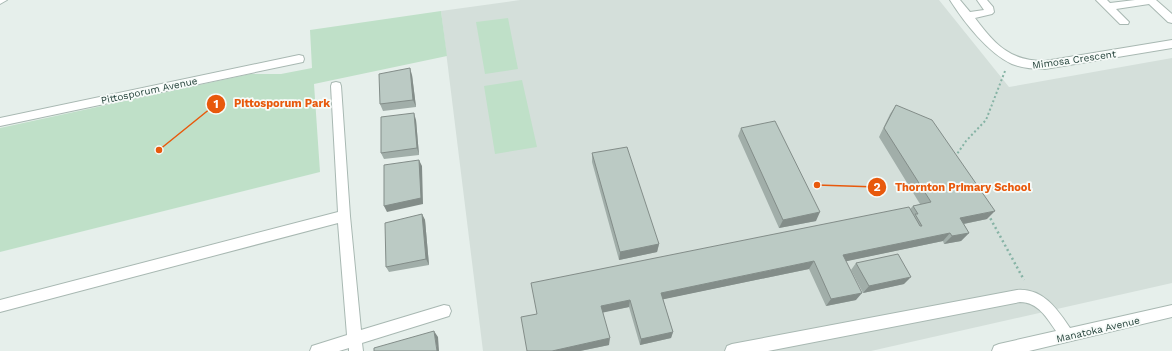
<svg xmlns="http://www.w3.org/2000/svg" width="1172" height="351" viewBox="0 0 1172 351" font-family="'Work Sans',sans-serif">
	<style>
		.built { fill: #d4dfda }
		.green { fill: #bfe0c8 }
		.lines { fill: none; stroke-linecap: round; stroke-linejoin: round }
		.minor-casing { stroke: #a8b8b2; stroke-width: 2 }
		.path-far1 { stroke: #86b3a5; stroke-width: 2; stroke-dasharray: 2 2.5; stroke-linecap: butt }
		.path { stroke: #86b3a5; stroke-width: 2.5; stroke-dasharray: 2 3; stroke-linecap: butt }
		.minor { fill: #fff; fill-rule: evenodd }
		.wall { fill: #a1aea9 }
		.shaded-wall { fill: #838d89 }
		.building { fill: #bbcac4; stroke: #838d89 }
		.labels { text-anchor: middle; stroke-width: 3.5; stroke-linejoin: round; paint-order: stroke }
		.street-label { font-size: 10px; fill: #24423a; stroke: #f7fbf9 }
		.leader { fill: none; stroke: #e8590c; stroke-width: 1.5 }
		.callout-dot { fill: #e8590c; stroke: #f7fbf9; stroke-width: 1.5 }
		.mark-label { font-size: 12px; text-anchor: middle; font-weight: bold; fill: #fff }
		.callout-label { font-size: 11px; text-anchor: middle; font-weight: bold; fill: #e8590c; stroke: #f7fbf9; stroke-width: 3.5; stroke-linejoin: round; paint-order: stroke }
	</style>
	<rect width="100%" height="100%" fill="#e6efeb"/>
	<path class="built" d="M520 0H939L1009 87 1172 58V283L871 351H483L441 11Z"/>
	<path class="green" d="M441 11 447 56 314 84 320 172 0 252V128L250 74H281L312 68 310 30Z
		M508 18 518 69 485 74 476 22Z
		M522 80 537 147 495 154 484 86Z"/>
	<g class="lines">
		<g class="minor-casing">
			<path id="minor" d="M0 0H7L0 4Z
				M950 0H960L970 12 984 10 977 0H987L993 7 994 12 992 14 975 18C995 45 1010 61 1045 61L1172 40V48L1045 69C1034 69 1022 68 1012 64 988 53 964 22 950 0Z
				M1096 0H1107L1110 3 1135 0H1156L1172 14V23L1168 22 1149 4 1116 9 1129 22 1128 24H1120Z
				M299 55 303 56 304 59 303 62 0 126V118Z
				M336 82 340 83 341 86 350 216 361 330 444 305 449 306 451 311 449 316 362 343 363 351H349V348L339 351H310L312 346 347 335 338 223 0 312V300L338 212 331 86 332 83Z
				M1017 290C1043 288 1057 309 1070 328L1172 305V317L1029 351H992L994 346 999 344 1056 331C1047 318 1038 302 1020 302L768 351H725L727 346 732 344Z"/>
		</g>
		<path class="path-far1" d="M955 157 966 141 986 120 1005 71"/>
		<path class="path" d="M988 214 1024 280"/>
		<use href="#minor" class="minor"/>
	</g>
	<path class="wall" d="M412 75 416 107 383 111 380 104Z
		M896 105 987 219 964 224 969 233 961 241 944 244 943 241 846 261 856 300 826 306 809 269 663 299 673 332 671 338 640 345 629 307 603 312 609 345 580 351H527L537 314 910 209 913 206 920 204 879 137 890 114Z
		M416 120 419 155 384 159 381 153Z
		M741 128 816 221 779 228 738 136Z
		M592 153 659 244 657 252 619 260 592 162Z
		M422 214 425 220 429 265 389 272 386 267Z
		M856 263 904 284 863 293 851 270Z"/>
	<path class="shaded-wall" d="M410 68 412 75 416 107 413 100Z
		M414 113 416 120 419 155 417 148Z
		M419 160 422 166 423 204 387 212 384 206Z
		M995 211 987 219 953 226 960 218Z
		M820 212 816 221 779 228 783 220Z
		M422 214 425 220 429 265 426 259Z
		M950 233 943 241 838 263 843 255Z
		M969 233 961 241 944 244 952 236Z
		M659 244 657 252 619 260 620 252Z
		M814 261 809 269 660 300 661 293Z
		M911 277 904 284 863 293 869 286Z
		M862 293 856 300 826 306 831 299Z
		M630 300 629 307 601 313V306Z
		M434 331 438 337 439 351H437Z
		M673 332 671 338 640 345 641 339Z
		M610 338 609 345 580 351H552Z"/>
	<path class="building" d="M410 68 413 100 380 104 379 74Z
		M896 105 932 120 995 211 960 218 969 233 952 236 950 233 843 255 862 293 831 299 814 261 661 293 673 332 641 339 630 300 601 306 610 338 552 351H527L521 317 537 314 531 283 909 207 920 226H922L915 214H918L913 206 931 202 884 128Z
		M414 113 417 148 381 153V117Z
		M775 121 820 212 783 220 741 128Z
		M627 147 659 244 620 252 592 153Z
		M419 160 421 198 384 206V165Z
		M422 214 426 259 386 267 385 223Z
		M898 254 911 277 869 286 856 263Z
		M434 331 437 351H374V348Z"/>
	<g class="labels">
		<g class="street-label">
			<text transform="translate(1074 59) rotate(-8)" y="4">Mimosa Crescent</text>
			<text transform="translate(149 90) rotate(-12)" y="4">Pittosporum Avenue</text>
			<text transform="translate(1098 329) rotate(-13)" y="4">Manatoka Avenue</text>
		</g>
	</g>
	<path class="leader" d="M159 150L216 104M817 185L877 187"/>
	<g class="callout-dot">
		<circle cx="159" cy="150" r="4"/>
		<circle cx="817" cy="185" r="4"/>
		<circle cx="216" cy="104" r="10"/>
		<circle cx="877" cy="187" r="10"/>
	</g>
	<g class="mark-label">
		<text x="216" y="108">1</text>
		<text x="877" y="191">2</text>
	</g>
	<g class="callout-label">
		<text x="282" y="107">Pittosporum Park</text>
		<text x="963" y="191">Thornton Primary School</text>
	</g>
</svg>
